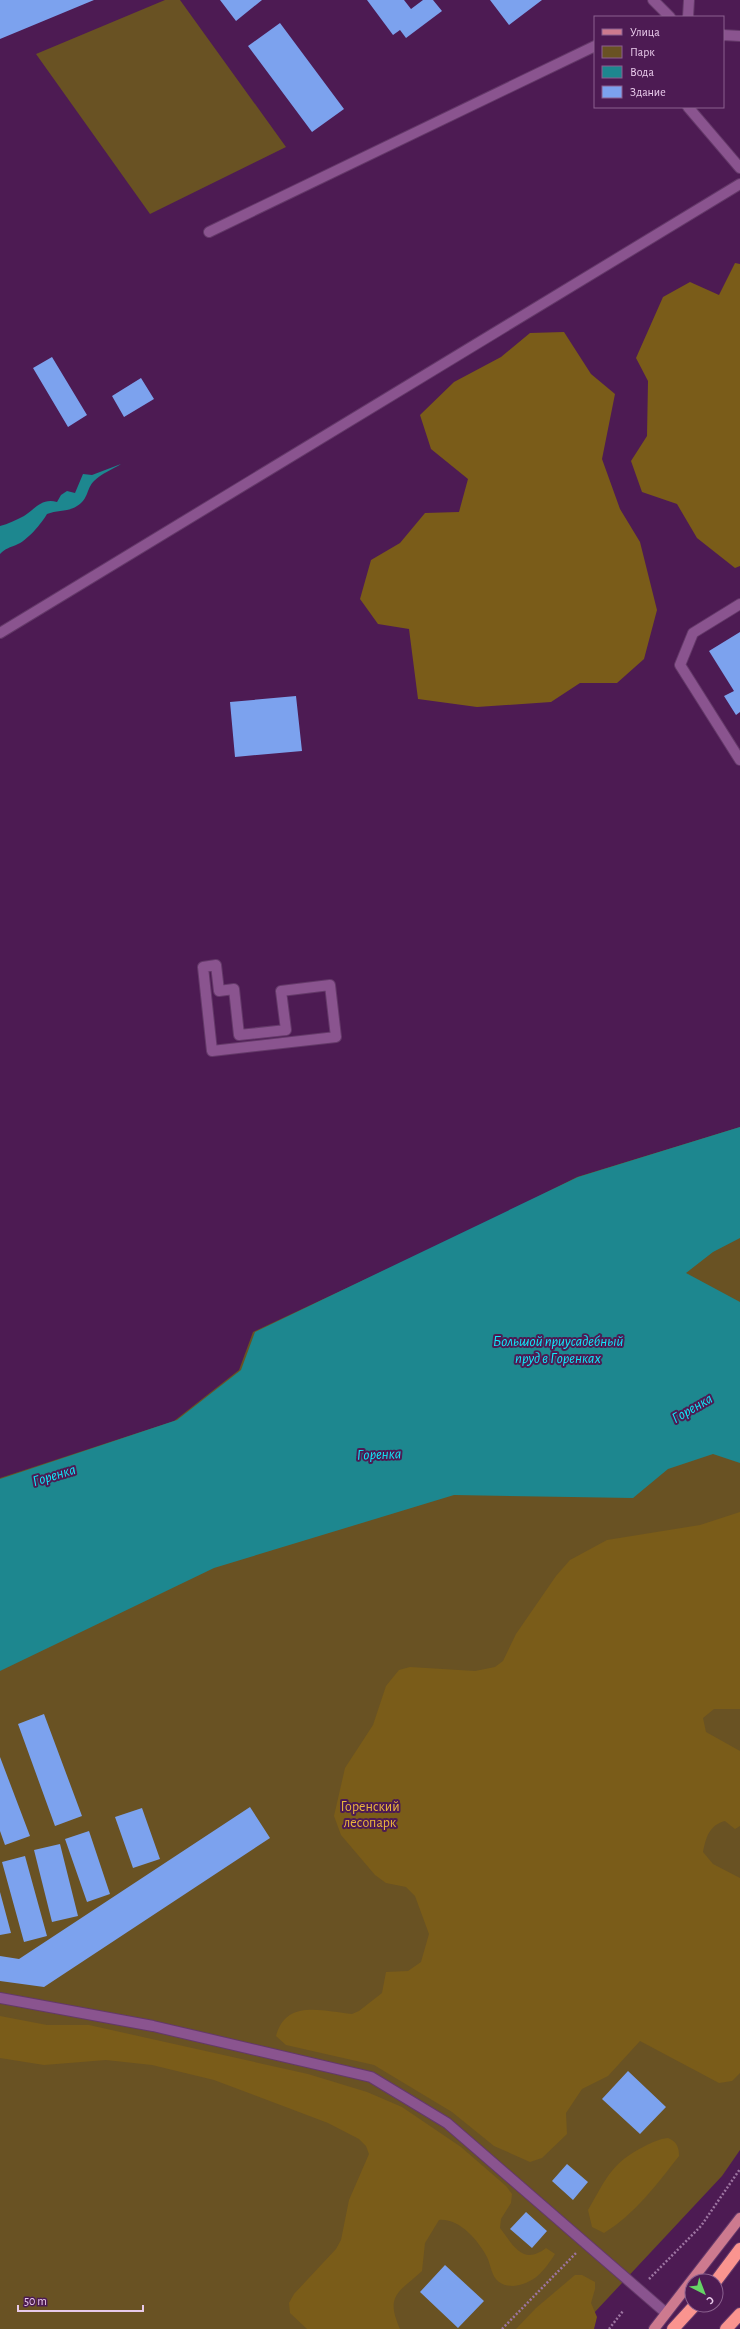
<svg xmlns="http://www.w3.org/2000/svg" width="740" height="2329" viewBox="0 0 740 2329" font-family="'Alegreya Sans',sans-serif">
	<style>
		.green { fill: #695223 }
		.forest { fill: #7a5c19 }
		.water { fill: #1d878f }
		.building { fill: #7ca2ee }
		.lines { fill: none; stroke-linecap: round; stroke-linejoin: round }
		.minor-casing { stroke: #643969; stroke-width: 12 }
		.major-casing { stroke: #643969; stroke-width: 12 }
		.highway-casing { stroke: #643969; stroke-width: 14 }
		.path { stroke: #9d75a1; stroke-width: 2.5; stroke-dasharray: 2 2; stroke-linecap: butt }
		.minor { stroke: #8a548f; stroke-width: 10 }
		.major { stroke: #cd7a8f; stroke-width: 10 }
		.highway { stroke: #fa948f; stroke-width: 12 }
		.labels { text-anchor: middle; stroke-width: 4; stroke-linejoin: round; paint-order: stroke }
		.park-label { font-size: 14px; fill: #eab53d; stroke: #4d1b53 }
		.water-label { font-size: 15px; font-style: italic; fill: #0feaf9; stroke: #4d1b53 }
	</style>
	<rect width="100%" height="100%" fill="#4d1b53"/>
	<path class="green" d="M165 0H180L286 147 150 214 36 54Z
		M740 1127V2150L722 2176 579 2329H0V1478L174 1421 239 1370 253 1332 479 1226 577 1177Z"/>
	<path class="forest" d="M735 263 740 264V566L735 568 697 538 677 504 642 492 631 461 647 436 648 381 636 358 663 297 690 282 719 295Z
		M564 332 591 374 615 394 602 459 620 509 640 542 657 610 644 659 617 683H580L551 702 477 707 418 699 409 629 378 624 360 599 371 560 400 543 425 513 459 512 468 479 431 449 420 415 454 382 501 357 530 333Z
		M740 1512V1709H714L703 1718 706 1732 740 1751V1826L735 1829 725 1821C709 1825 706 1838 703 1852L713 1864 740 1878V2073L732 2081 719 2083 640 2041 608 2076 582 2089 566 2113 567 2134 542 2158 530 2162 494 2146 452 2112 374 2065 286 2045 276 2036C286 1999 322 2011 352 2014L359 2011 382 1993 386 1972 408 1971 421 1962 429 1934 415 1896 406 1887 386 1883 375 1875 341 1835 334 1816 345 1768 373 1725 386 1686 399 1670 410 1667 475 1671 495 1667 503 1661 516 1634 556 1576 570 1560 607 1540 700 1525Z
		M0 2016 47 2025H89L308 2074 367 2092 402 2107 461 2147 506 2186 512 2194 511 2203 501 2219 500 2228C513 2245 523 2266 546 2248L555 2254C544 2271 534 2284 513 2286 508 2286 503 2285 499 2282 491 2276 491 2265 487 2257 478 2240 459 2218 439 2220L425 2243 422 2271C398 2293 385 2295 400 2329H307L290 2313 289 2303 294 2294 336 2249 341 2240 349 2200 369 2154 366 2146 359 2139 328 2123 214 2080 152 2065 106 2060 44 2065 0 2058Z
		M668 2138C677 2142 679 2147 679 2156 657 2184 635 2214 604 2233L592 2227 588 2210C607 2178 610 2164 645 2146 653 2142 659 2139 668 2138Z
		M575 2275H582L595 2282V2289L591 2303 597 2317 594 2329H516L536 2308Z"/>
	<path class="water" d="M121 464C113 469 101 474 94 481 86 489 89 499 77 506 68 512 57 510 47 514 42 523 27 541 16 545 9 548 6 548 0 554V526C8 524 16 520 24 516 36 508 42 498 57 502L61 495 67 491 75 493 83 474 92 475Z
		M740 1127V1238L713 1252 686 1273 740 1302V1463L713 1454 668 1469 633 1498 454 1495 214 1568 0 1671V1479L177 1420 241 1370 255 1332 578 1177Z"/>
	<path class="building" d="M0 0H94L0 39Z
		M220 0H262L236 21Z
		M367 0H404L411 9 423 0H433L442 11 406 38 400 30 393 35Z
		M490 0H542L509 25Z
		M280 23 344 109 312 132 248 46Z
		M52 357 87 415 68 427 33 368Z
		M141 378 154 399 124 417 112 396Z
		M740 632V712L736 715 724 696 734 691 709 651Z
		M296 696 302 751 235 757 230 702Z
		M44 1714 82 1816 55 1826 18 1724Z
		M0 1757 30 1836 5 1845 0 1831Z
		M250 1807 270 1838 44 1987 0 1981V1956L19 1959Z
		M142 1808 160 1859 133 1868 115 1817Z
		M89 1831 110 1894 87 1902 65 1839Z
		M60 1844 78 1916 52 1922 34 1850Z
		M25 1856 47 1936 24 1942 2 1862Z
		M0 1892 11 1933 0 1935Z
		M628 2071 666 2107 640 2134 602 2099Z
		M567 2164 588 2182 573 2200 552 2181Z
		M526 2212 547 2231 532 2248 510 2229Z
		M445 2265 484 2301 458 2328 420 2292Z"/>
	<g class="lines">
		<g class="minor-casing">
			<path id="minor" d="M653 0 670 17
				M688 17 689 0
				M723 35 740 36
				M688 107 740 168
				M209 232 595 46
				M740 604 693 633 680 665 740 760
				M0 633 740 184
				M216 965 219 991 234 989 239 1035 286 1030 281 991 330 985 336 1037 212 1051 203 967Z
				M0 1998 153 2026 371 2077 447 2123 666 2313"/>
		</g>
		<g class="major-casing">
			<path id="major" d="M654 2329 740 2218"/>
		</g>
		<g class="highway-casing">
			<path id="highway" d="M716 2281 740 2249
				M673 2329 695 2305
				M726 2329 740 2314"/>
		</g>
		<path class="path" d="M649 2279 701 2226 740 2169
			M502 2329 577 2252
			M609 2329 623 2311"/>
		<use href="#minor" class="minor"/>
		<use href="#major" class="major"/>
		<use href="#highway" class="highway"/>
	</g>
	<g class="labels">
		<g class="park-label">
			<text x="370" y="1811">Горенский<tspan x="370" dy="16">лесопарк</tspan></text>
		</g>
		<g class="water-label">
			<text x="558" y="1346">Большой приусадебный<tspan x="558" dy="17">пруд в Горенках</tspan></text>
			<text transform="translate(692 1408) rotate(-30)" y="5">Горенка</text>
			<text transform="translate(379 1454) rotate(-2)" y="5">Горенка</text>
			<text transform="translate(54 1475) rotate(-17)" y="5">Горенка</text>
		</g>
	</g>
	<rect x="594" y="16" width="130" height="92" fill="#4d1b53" stroke="#8b618f"/>
	<rect x="602" y="29" width="20" height="6" fill="#cd7a8f" stroke="#8b618f"/>
	<text x="630" y="36" font-size="12" fill="#e8caea">Улица</text>
	<rect x="602" y="46" width="20" height="12" fill="#695223" stroke="#8b618f"/>
	<text x="630" y="56" font-size="12" fill="#e8caea">Парк</text>
	<rect x="602" y="66" width="20" height="12" fill="#1d878f" stroke="#8b618f"/>
	<text x="630" y="76" font-size="12" fill="#e8caea">Вода</text>
	<rect x="602" y="86" width="20" height="12" fill="#7ca2ee" stroke="#8b618f"/>
	<text x="630" y="96" font-size="12" fill="#e8caea">Здание</text>
	<g transform="translate(704 2293) rotate(138)"><circle r="19" fill="#4d1b53" stroke="#8b618f"/>
	<path d="M0-3L7 15L0 10L-7 15Z" fill="#66d466"/>
	<text y="-6" font-size="11" font-weight="bold" text-anchor="middle" fill="#e8caea">С</text>
	</g>
	<path d="M18 2305v6h125v-6" fill="none" stroke="#e8caea" stroke-width="2"/>
	<text x="24" y="2305" font-size="12" fill="#e8caea" stroke="#4d1b53" stroke-width="3" paint-order="stroke">50 m</text>
</svg>
